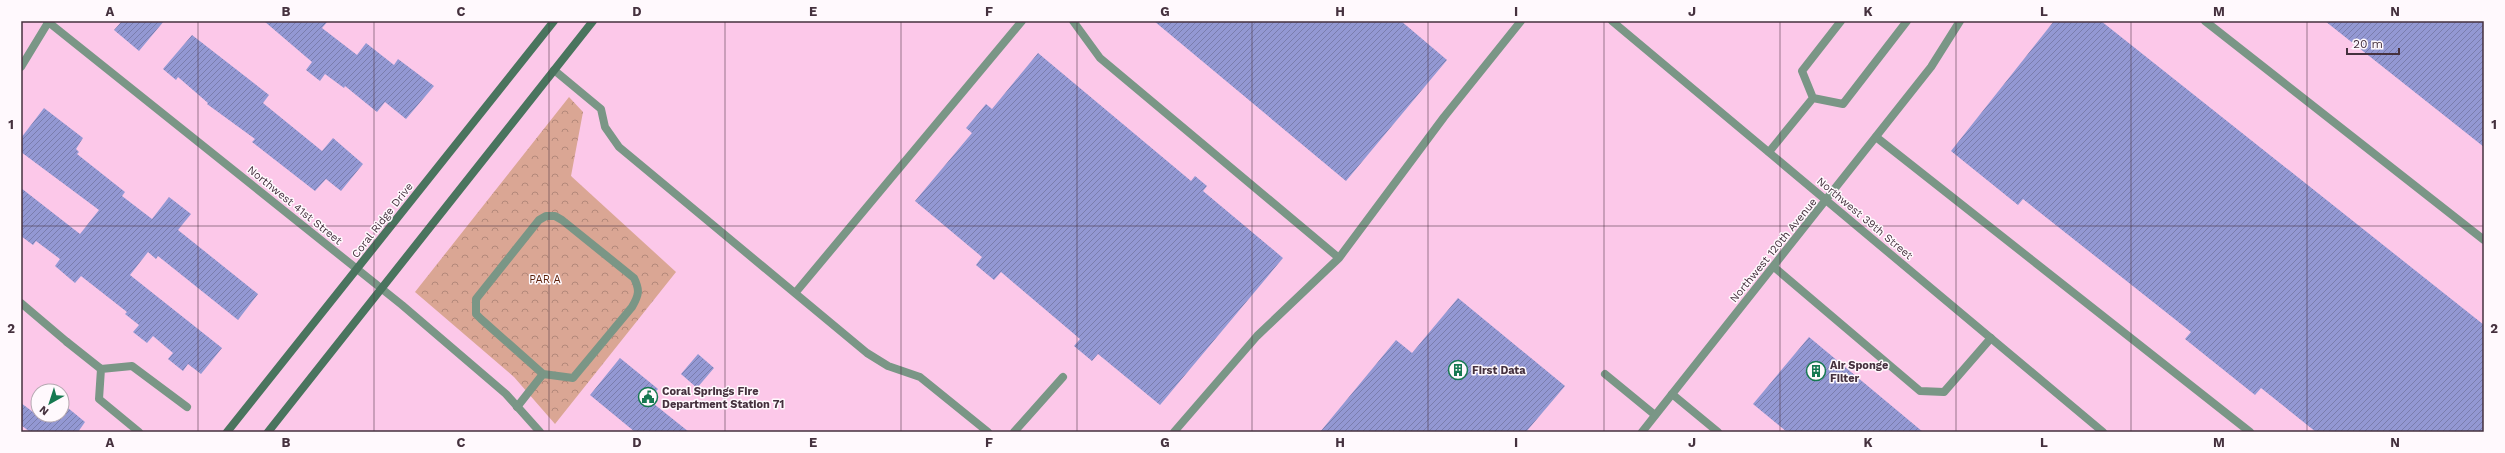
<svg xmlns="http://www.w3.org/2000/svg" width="2505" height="453" viewBox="0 0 2505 453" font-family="'Work Sans',sans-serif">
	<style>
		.park { fill: url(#park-crowns) }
		.building { fill: url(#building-hatch) }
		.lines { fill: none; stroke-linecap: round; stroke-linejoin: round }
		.service { stroke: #7a9686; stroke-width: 8 }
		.minor { stroke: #7a9686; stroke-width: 8 }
		.secondary { stroke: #4a745e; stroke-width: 8 }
		.grid { fill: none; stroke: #45313e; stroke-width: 1; stroke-opacity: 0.55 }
		.labels { text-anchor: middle; stroke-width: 3; stroke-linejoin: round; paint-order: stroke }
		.street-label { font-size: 11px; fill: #45313e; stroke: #fff9fd }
		.park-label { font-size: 11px; fill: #5a1f07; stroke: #fff9fd }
		.poi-label { font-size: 11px; font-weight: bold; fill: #45313e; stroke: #fff9fd; text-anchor: start }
		.neatline { fill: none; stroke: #45313e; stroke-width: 1.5 }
		.grid-label { font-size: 13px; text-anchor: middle; font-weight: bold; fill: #45313e }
	</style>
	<defs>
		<pattern id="park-crowns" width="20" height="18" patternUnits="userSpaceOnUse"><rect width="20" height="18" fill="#daa694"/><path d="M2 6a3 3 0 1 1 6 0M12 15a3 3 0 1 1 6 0" fill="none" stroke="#b3887a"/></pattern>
		<pattern id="building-hatch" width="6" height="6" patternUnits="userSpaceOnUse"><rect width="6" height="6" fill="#9398d3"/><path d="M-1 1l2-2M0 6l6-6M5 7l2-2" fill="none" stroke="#7a7dad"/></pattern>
	</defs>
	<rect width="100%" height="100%" fill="#fcc8e9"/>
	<path class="park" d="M569 97 583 112 571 176 676 272 555 424 514 377 415 292Z"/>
	<path class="building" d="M122 21H164L139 51 114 30Z
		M264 21H328L322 28 357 55 366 43 394 65 398 59 434 86 406 119 385 102 377 112 345 86 344 88 325 74 320 81 306 70 312 62Z
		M1154 21H1401L1447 60 1346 181Z
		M2054 21H2101L2484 325V432H2316L2261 388 2255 395 2185 339 2191 332 2023 199 2018 205 1951 151Z
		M2325 21H2484V147Z
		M192 35 269 95 263 103 322 151 333 138 363 164 341 191 326 179 315 191 252 142 255 139 207 104 208 103 178 77 176 80 163 69Z
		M1038 53 1191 181 1195 176 1207 186 1203 191 1283 258 1160 405 1098 354 1092 361 1074 346 1080 339 1001 272 994 280 976 265 982 257 915 201 972 133 966 128 986 104 992 109Z
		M44 108 83 138 76 149 79 152 77 154 125 192 122 196 152 219 169 197 191 214 178 230 258 294 238 320 158 256 156 259 148 252 130 275 222 348 201 374 188 364 183 371 168 359 173 353 153 336 147 343 133 332 139 325 125 314 127 312 81 276 75 283 55 266 60 259 36 241 33 245 21 236V188L80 234 99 210 21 152V138Z
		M1458 298 1565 386 1526 432H1320L1396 340 1412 353Z
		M1809 337 1923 432H1787L1753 404Z
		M698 354 714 368 697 388 681 374Z
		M620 358 658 389 649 400 689 432H635L590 395Z
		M21 403 37 415H62V403L85 422 78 432H30L21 425Z"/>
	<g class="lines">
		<path class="service" d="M1073 21 1100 58 1339 258
			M2205 21 2484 240
			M554 70 601 109 605 127 619 147 867 353 888 366 920 377 988 432
			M1813 98 1843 104 1907 21
			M1813 98 1802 71 1841 21
			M1876 137 2250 432
			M1769 152 1813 98
			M546 216H555L562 220 634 278C640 290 639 295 632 307L573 378 543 374 481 319 476 314V299L539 220Z
			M1774 267 1920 391 1944 392 1991 338
			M796 292 1022 21
			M67 342 101 369 132 366 187 407
			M101 369 99 399 139 432
			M1605 374 1655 415
			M1672 394 1718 432
			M517 407 543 374
			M1014 432 1063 377
			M1174 432 1257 336 1339 258 1444 117 1521 21"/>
		<path class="minor" d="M47 21 402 305 506 394 540 432
			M1612 21 2103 432
			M21 67 49 21
			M21 303 67 342
			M1642 432 1931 67 1960 21"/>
		<path class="secondary" d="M227 432 554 21
			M268 432 593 21"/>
	</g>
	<path class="grid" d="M198 21V432M374 21V432M549 21V432M725 21V432M901 21V432M1077 21V432M1252 21V432M1428 21V432M1604 21V432M1780 21V432M1956 21V432M2131 21V432M2307 21V432M21 226H2484"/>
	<defs>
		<g id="building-ring" transform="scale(1)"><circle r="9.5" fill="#fff9fd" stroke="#167951" stroke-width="1.5"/><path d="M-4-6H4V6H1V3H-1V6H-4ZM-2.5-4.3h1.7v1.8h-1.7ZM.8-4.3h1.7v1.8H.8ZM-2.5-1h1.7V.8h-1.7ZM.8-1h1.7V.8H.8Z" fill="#167951"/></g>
		<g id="civic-ring" transform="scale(1)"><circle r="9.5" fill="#fff9fd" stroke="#167951" stroke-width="1.5"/><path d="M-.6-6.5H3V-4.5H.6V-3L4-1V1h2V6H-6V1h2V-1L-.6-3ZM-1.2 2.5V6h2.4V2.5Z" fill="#167951"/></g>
	</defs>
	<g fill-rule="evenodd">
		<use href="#building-ring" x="1458" y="370"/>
		<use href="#building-ring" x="1816" y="371"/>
		<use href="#civic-ring" x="648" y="397"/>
	</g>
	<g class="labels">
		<g class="street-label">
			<text transform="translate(295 205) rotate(39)" y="4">Northwest 41st Street</text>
			<text transform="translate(1865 218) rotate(40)" y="4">Northwest 39th Street</text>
			<text transform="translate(382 220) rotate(-52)" y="4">Coral Ridge Drive</text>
			<text transform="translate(1773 250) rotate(-51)" y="4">Northwest 120th Avenue</text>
		</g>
		<g class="park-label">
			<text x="545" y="283">PAR A</text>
		</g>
		<g class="poi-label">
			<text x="1830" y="369">Air Sponge<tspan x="1830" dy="13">Filter</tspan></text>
			<text x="1472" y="374">First Data</text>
			<text x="662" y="395">Coral Springs Fire<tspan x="662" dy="13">Department Station 71</tspan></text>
		</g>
	</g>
	<rect width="2505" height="453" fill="none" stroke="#fff9fd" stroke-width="44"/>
	<g transform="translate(50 403) rotate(219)"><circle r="19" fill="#fff9fd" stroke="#b5a9b1"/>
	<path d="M0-3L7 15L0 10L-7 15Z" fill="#167951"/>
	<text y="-6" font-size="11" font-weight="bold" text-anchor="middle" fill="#45313e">N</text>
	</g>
	<path d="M2347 48v6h52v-6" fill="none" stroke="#45313e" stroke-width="2"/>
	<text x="2353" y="48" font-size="12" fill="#45313e" stroke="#fff9fd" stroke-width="3" paint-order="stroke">20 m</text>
	<rect x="22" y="22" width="2461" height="409" class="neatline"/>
	<g class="grid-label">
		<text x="110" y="16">A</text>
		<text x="286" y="16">B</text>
		<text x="461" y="16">C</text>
		<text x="637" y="16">D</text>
		<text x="813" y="16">E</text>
		<text x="989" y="16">F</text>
		<text x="1165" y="16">G</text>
		<text x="1340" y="16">H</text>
		<text x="1516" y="16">I</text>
		<text x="1692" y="16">J</text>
		<text x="1868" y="16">K</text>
		<text x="2044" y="16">L</text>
		<text x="2219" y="16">M</text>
		<text x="2395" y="16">N</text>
		<text x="11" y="129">1</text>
		<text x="2494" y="129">1</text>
		<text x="11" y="333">2</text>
		<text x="2494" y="333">2</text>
		<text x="110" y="447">A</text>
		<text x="286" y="447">B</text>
		<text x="461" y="447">C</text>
		<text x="637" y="447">D</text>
		<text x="813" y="447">E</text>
		<text x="989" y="447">F</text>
		<text x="1165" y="447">G</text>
		<text x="1340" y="447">H</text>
		<text x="1516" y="447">I</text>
		<text x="1692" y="447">J</text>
		<text x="1868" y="447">K</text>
		<text x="2044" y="447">L</text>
		<text x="2219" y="447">M</text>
		<text x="2395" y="447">N</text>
	</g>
</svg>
